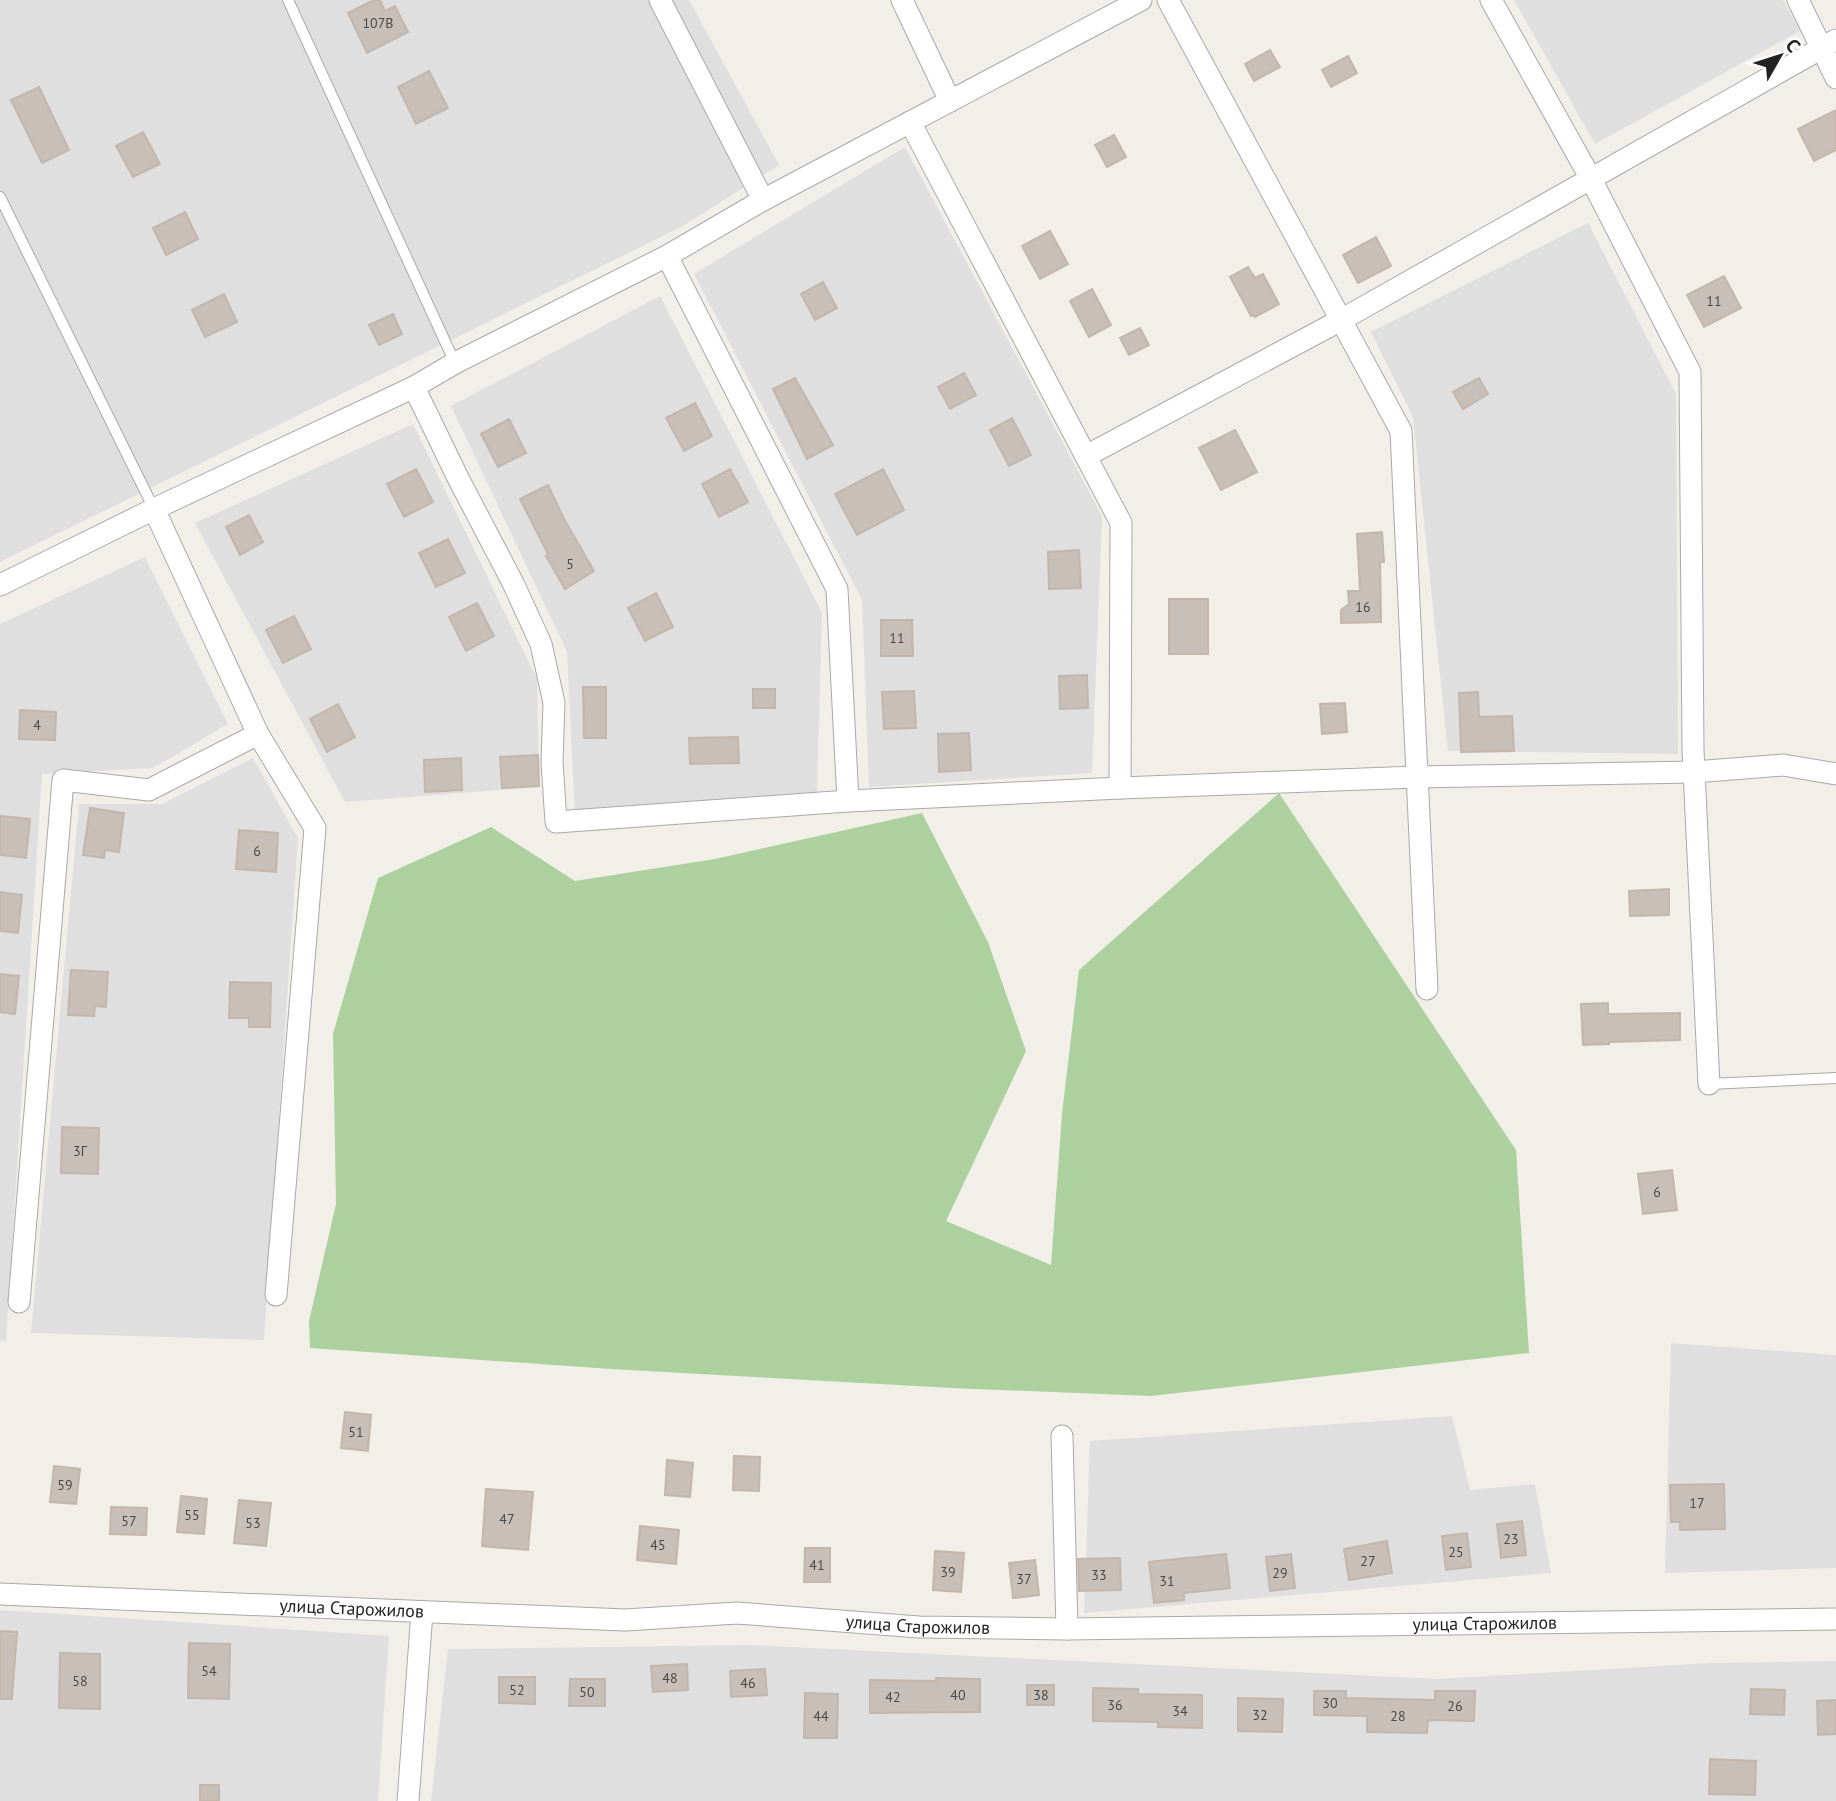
<svg xmlns="http://www.w3.org/2000/svg" width="1836" height="1801" viewBox="0 0 1836 1801" font-family="'PT Sans',sans-serif">
	<style>
		.residential { fill: #e0dfdf }
		.forest { fill: #add19e }
		.building { fill: #c7bfb8; stroke: #c4b6ab; stroke-width: 2 }
		.lines { fill: none; stroke-linecap: round; stroke-linejoin: round }
		.service-casing { stroke: #a9a9a9; stroke-width: 12 }
		.minor-casing { stroke: #a9a9a9; stroke-width: 23 }
		.service { stroke: #fff; stroke-width: 10 }
		.minor { stroke: #fff; stroke-width: 21 }
		.labels { text-anchor: middle; stroke-width: 6; stroke-linejoin: round; paint-order: stroke }
		.number-label { font-size: 14px; fill: #4b4948 }
		.street-label { font-size: 18px; fill: #222; stroke: #fff }
	</style>
	<rect width="100%" height="100%" fill="#f2efe9"/>
	<path class="residential" d="M0 0H689L779 165 683 226 0 562Z
		M1514 0H1783L1800 31 1595 144Z
		M905 147 1102 516 1092 773 869 787 862 600 694 274Z
		M1588 223 1676 394 1678 754 1448 751 1413 417 1371 332Z
		M660 296 822 613 817 792 575 815 567 652 451 406Z
		M413 424 537 679 539 787 345 802 195 523Z
		M145 557 228 724 153 768 42 774 6 1342 0 1341V624Z
		M253 758 298 838 264 1340 31 1333 79 804H162Z
		M1671 1343 1836 1355V1568L1665 1573Z
		M1452 1416 1470 1490 1535 1484 1551 1573 1084 1613 1090 1441Z
		M0 1610 389 1636 378 1801H0Z
		M751 1645 1438 1679 1711 1663 1836 1661V1801H431L448 1649Z"/>
	<path class="forest" d="M1279 793 1516 1150 1529 1353 1151 1396 951 1388 611 1369 310 1348 309 1321 336 1204 333 1034 378 878 491 827 575 881 715 859 922 813 988 942 1026 1051 946 1221 1051 1265 1062 1114 1079 970Z"/>
	<path class="building" d="M374 0H380L385 11 395 6 408 32 367 53 348 13Z
		M1270 50 1280 67 1254 81 1245 64Z
		M1348 56 1357 73 1331 87 1322 70Z
		M429 71 448 108 416 124 398 87Z
		M39 87 69 150 42 163 11 100Z
		M1836 110V150L1814 161 1798 129Z
		M143 132 160 164 133 177 116 146Z
		M1114 135 1126 157 1107 167 1095 145Z
		M185 212 198 239 166 255 153 228Z
		M1050 231 1068 264 1040 279 1022 246Z
		M1376 237 1391 266 1358 283 1343 255Z
		M1248 267 1255 278 1263 274 1279 304 1255 317 1253 315 1251 316 1230 277Z
		M1724 276 1741 308 1704 327 1687 295Z
		M823 282 837 308 815 320 801 294Z
		M1092 289 1111 325 1089 337 1070 301Z
		M224 294 237 322 205 337 192 310Z
		M393 314 402 334 379 345 369 325Z
		M1140 328 1149 345 1129 355 1120 338Z
		M964 373 976 395 950 409 938 387Z
		M795 378 833 445 807 459 773 389Z
		M1479 378 1488 394 1463 409 1453 392Z
		M695 403 712 436 684 451 666 418Z
		M1012 418 1031 455 1009 466 990 430Z
		M509 419 526 453 498 467 481 434Z
		M1235 430 1257 472 1221 490 1199 448Z
		M416 469 433 502 404 517 387 484Z
		M730 469 748 502 719 517 702 484Z
		M883 469 904 510 857 535 835 494Z
		M548 485 564 519 594 571 565 589 546 556 548 554 520 499Z
		M249 515 263 542 240 555 226 527Z
		M1382 532 1384 562H1380L1381 622 1341 623V610L1349 604 1348 591H1360L1357 534Z
		M448 539 465 573 436 587 419 553Z
		M1079 550 1081 588 1049 589 1048 552Z
		M656 593 673 627 645 641 628 608Z
		M1169 599H1208V654H1169Z
		M477 603 494 636 466 651 449 617Z
		M294 616 311 649 283 663 266 630Z
		M881 620H912L913 656H881Z
		M1087 675 1088 708 1060 709 1059 676Z
		M583 687H606V738H584Z
		M753 689H775V708H753Z
		M914 691 916 728 884 729 882 692Z
		M1478 692 1479 717 1512 716 1514 751 1461 752 1459 693Z
		M1345 703 1347 732 1322 734 1320 704Z
		M338 704 355 737 327 752 310 719Z
		M20 710 56 712 55 740 19 739Z
		M969 733 971 770 939 772 938 734Z
		M738 737 739 763 690 764 689 738Z
		M538 755 539 786 502 788 500 757Z
		M461 758 462 790 425 792 424 760Z
		M90 808 124 813 119 852 105 850 104 858 83 855Z
		M0 816 30 819 26 858 0 855Z
		M239 830 278 833 276 872 236 869Z
		M1669 889V915L1630 916 1629 891Z
		M0 892 22 895 18 933 0 931Z
		M71 970 108 972 106 1007 95 1006 94 1016 68 1015Z
		M0 974 19 976 15 1014 0 1012Z
		M230 982 271 983 270 1027H249V1018H229Z
		M1608 1003V1014L1680 1013V1040L1609 1042V1044L1583 1045 1581 1004Z
		M62 1127 99 1128 98 1174 61 1173Z
		M1672 1170 1677 1210 1643 1214 1638 1174Z
		M345 1412 371 1415 368 1451 341 1448Z
		M734 1456 760 1457 759 1491 733 1490Z
		M667 1460 693 1463 690 1497 665 1495Z
		M54 1466 80 1469 76 1504 50 1502Z
		M1724 1484 1725 1529 1680 1530V1522H1671L1670 1485Z
		M486 1489 533 1492 528 1550 482 1546Z
		M181 1496 207 1499 204 1534 177 1532Z
		M239 1500 271 1503 266 1546 234 1543Z
		M111 1507 147 1508 146 1535 110 1534Z
		M1522 1521 1526 1555 1501 1558 1497 1524Z
		M640 1526 679 1530 676 1564 637 1560Z
		M1467 1533 1471 1567 1446 1570 1442 1536Z
		M1387 1541 1392 1573 1349 1580 1344 1549Z
		M805 1548H830V1582H804Z
		M935 1551 964 1553 961 1592 933 1590Z
		M1226 1554 1230 1588 1184 1593V1600L1154 1603 1149 1562Z
		M1291 1554 1295 1588 1270 1591 1266 1557Z
		M1120 1558 1121 1590 1079 1591 1078 1559Z
		M1035 1560 1039 1595 1013 1598 1009 1563Z
		M0 1631 17 1632 12 1699H0Z
		M189 1643 230 1644 229 1699 188 1698Z
		M60 1653 100 1654V1709L59 1708Z
		M687 1664 688 1690 653 1692 651 1666Z
		M765 1669 767 1695 731 1697 730 1671Z
		M499 1677H535V1704L499 1703Z
		M936 1678 980 1679V1712L870 1713V1680L936 1681Z
		M570 1679H605V1706H569Z
		M1027 1685H1054V1705H1027Z
		M1093 1688 1138 1689V1694L1202 1695V1728L1158 1727V1722L1093 1721Z
		M1751 1689 1785 1690 1784 1715 1750 1714Z
		M1314 1691H1346V1698L1435 1700V1691H1475L1474 1721 1428 1720 1427 1733 1367 1732V1716L1314 1715Z
		M805 1693 838 1694 837 1738H804Z
		M1238 1698 1283 1699 1282 1732 1238 1731Z
		M1836 1700V1734L1818 1735 1817 1701Z
		M1710 1759 1756 1761 1755 1795 1709 1794Z
		M200 1785H219V1801H200Z"/>
	<g class="lines">
		<g class="service-casing">
			<path id="service" d="M288 0 455 363
				M0 197 154 509
				M1709 1084 1836 1078"/>
		</g>
		<g class="minor-casing">
			<g id="minor">
				<path d="M660 0 763 200"/>
				<path d="M902 0 950 101"/>
				<path d="M1168 0 1401 431 1427 989"/>
				<path d="M1491 0 1591 179 1690 372 1693 750 1709 1084"/>
				<path d="M1798 0 1836 78"/>
				<path d="M910 122 1121 523 1120 788"/>
				<path d="M667 256 837 589 848 801"/>
				<path d="M414 387 458 478 513 583 541 644 554 703 552 762 556 822 848 801 1120 788 1417 777 1694 772 1783 765 1836 774"/>
				<path d="M1086 456 1341 320 1836 40"/>
				<path d="M154 509 258 734 315 828 276 1295"/>
				<path d="M0 585 154 509 414 387 455 363 667 256 763 200 1141 0"/>
				<path d="M19 1302 63 780 149 790 258 734"/>
				<path d="M1062 1436 1067 1629"/>
				<path id="s1" d="M0 1594 625 1620 737 1613 919 1627 1067 1629 1836 1619"/>
				<path d="M408 1801 422 1612"/>
			</g>
		</g>
		<use href="#service" class="service"/>
		<use href="#minor" class="minor"/>
	</g>
	<g class="labels">
		<g class="number-label">
			<text x="378" y="28">107В</text>
			<text x="1714" y="306">11</text>
			<text x="570" y="569">5</text>
			<text x="1363" y="612">16</text>
			<text x="897" y="643">11</text>
			<text x="37" y="730">4</text>
			<text x="257" y="856">6</text>
			<text x="80" y="1156">3Г</text>
			<text x="1657" y="1197">6</text>
			<text x="356" y="1437">51</text>
			<text x="65" y="1490">59</text>
			<text x="1697" y="1508">17</text>
			<text x="192" y="1520">55</text>
			<text x="507" y="1524">47</text>
			<text x="129" y="1526">57</text>
			<text x="253" y="1528">53</text>
			<text x="1511" y="1544">23</text>
			<text x="658" y="1550">45</text>
			<text x="1456" y="1557">25</text>
			<text x="1368" y="1566">27</text>
			<text x="817" y="1570">41</text>
			<text x="948" y="1577">39</text>
			<text x="1280" y="1578">29</text>
			<text x="1099" y="1580">33</text>
			<text x="1024" y="1584">37</text>
			<text x="1167" y="1586">31</text>
			<text x="209" y="1676">54</text>
			<text x="670" y="1683">48</text>
			<text x="80" y="1686">58</text>
			<text x="748" y="1688">46</text>
			<text x="517" y="1695">52</text>
			<text x="587" y="1697">50</text>
			<text x="958" y="1700">40</text>
			<text x="1041" y="1700">38</text>
			<text x="893" y="1702">42</text>
			<text x="1330" y="1708">30</text>
			<text x="1115" y="1710">36</text>
			<text x="1455" y="1711">26</text>
			<text x="1180" y="1716">34</text>
			<text x="1260" y="1720">32</text>
			<text x="821" y="1721">44</text>
			<text x="1398" y="1721">28</text>
		</g>
		<g class="street-label">
			<text dy="6" stroke="none"><textPath href="#s1" startOffset="352">улица Старожилов</textPath></text>
			<text dy="6" stroke="none"><textPath href="#s1" startOffset="1486">улица Старожилов</textPath></text>
			<text dy="6" stroke="none"><textPath href="#s1" startOffset="919">улица Старожилов</textPath></text>
		</g>
	</g>
	<g transform="translate(1780 56) rotate(51)" stroke="#ffffff" stroke-width="5" paint-order="stroke">
	<path d="M0-5L12 26L0 18L-12 26Z" fill="#222222"/>
	<text y="-10" font-size="19" font-weight="bold" text-anchor="middle" fill="#222222">С</text>
	</g>
</svg>
